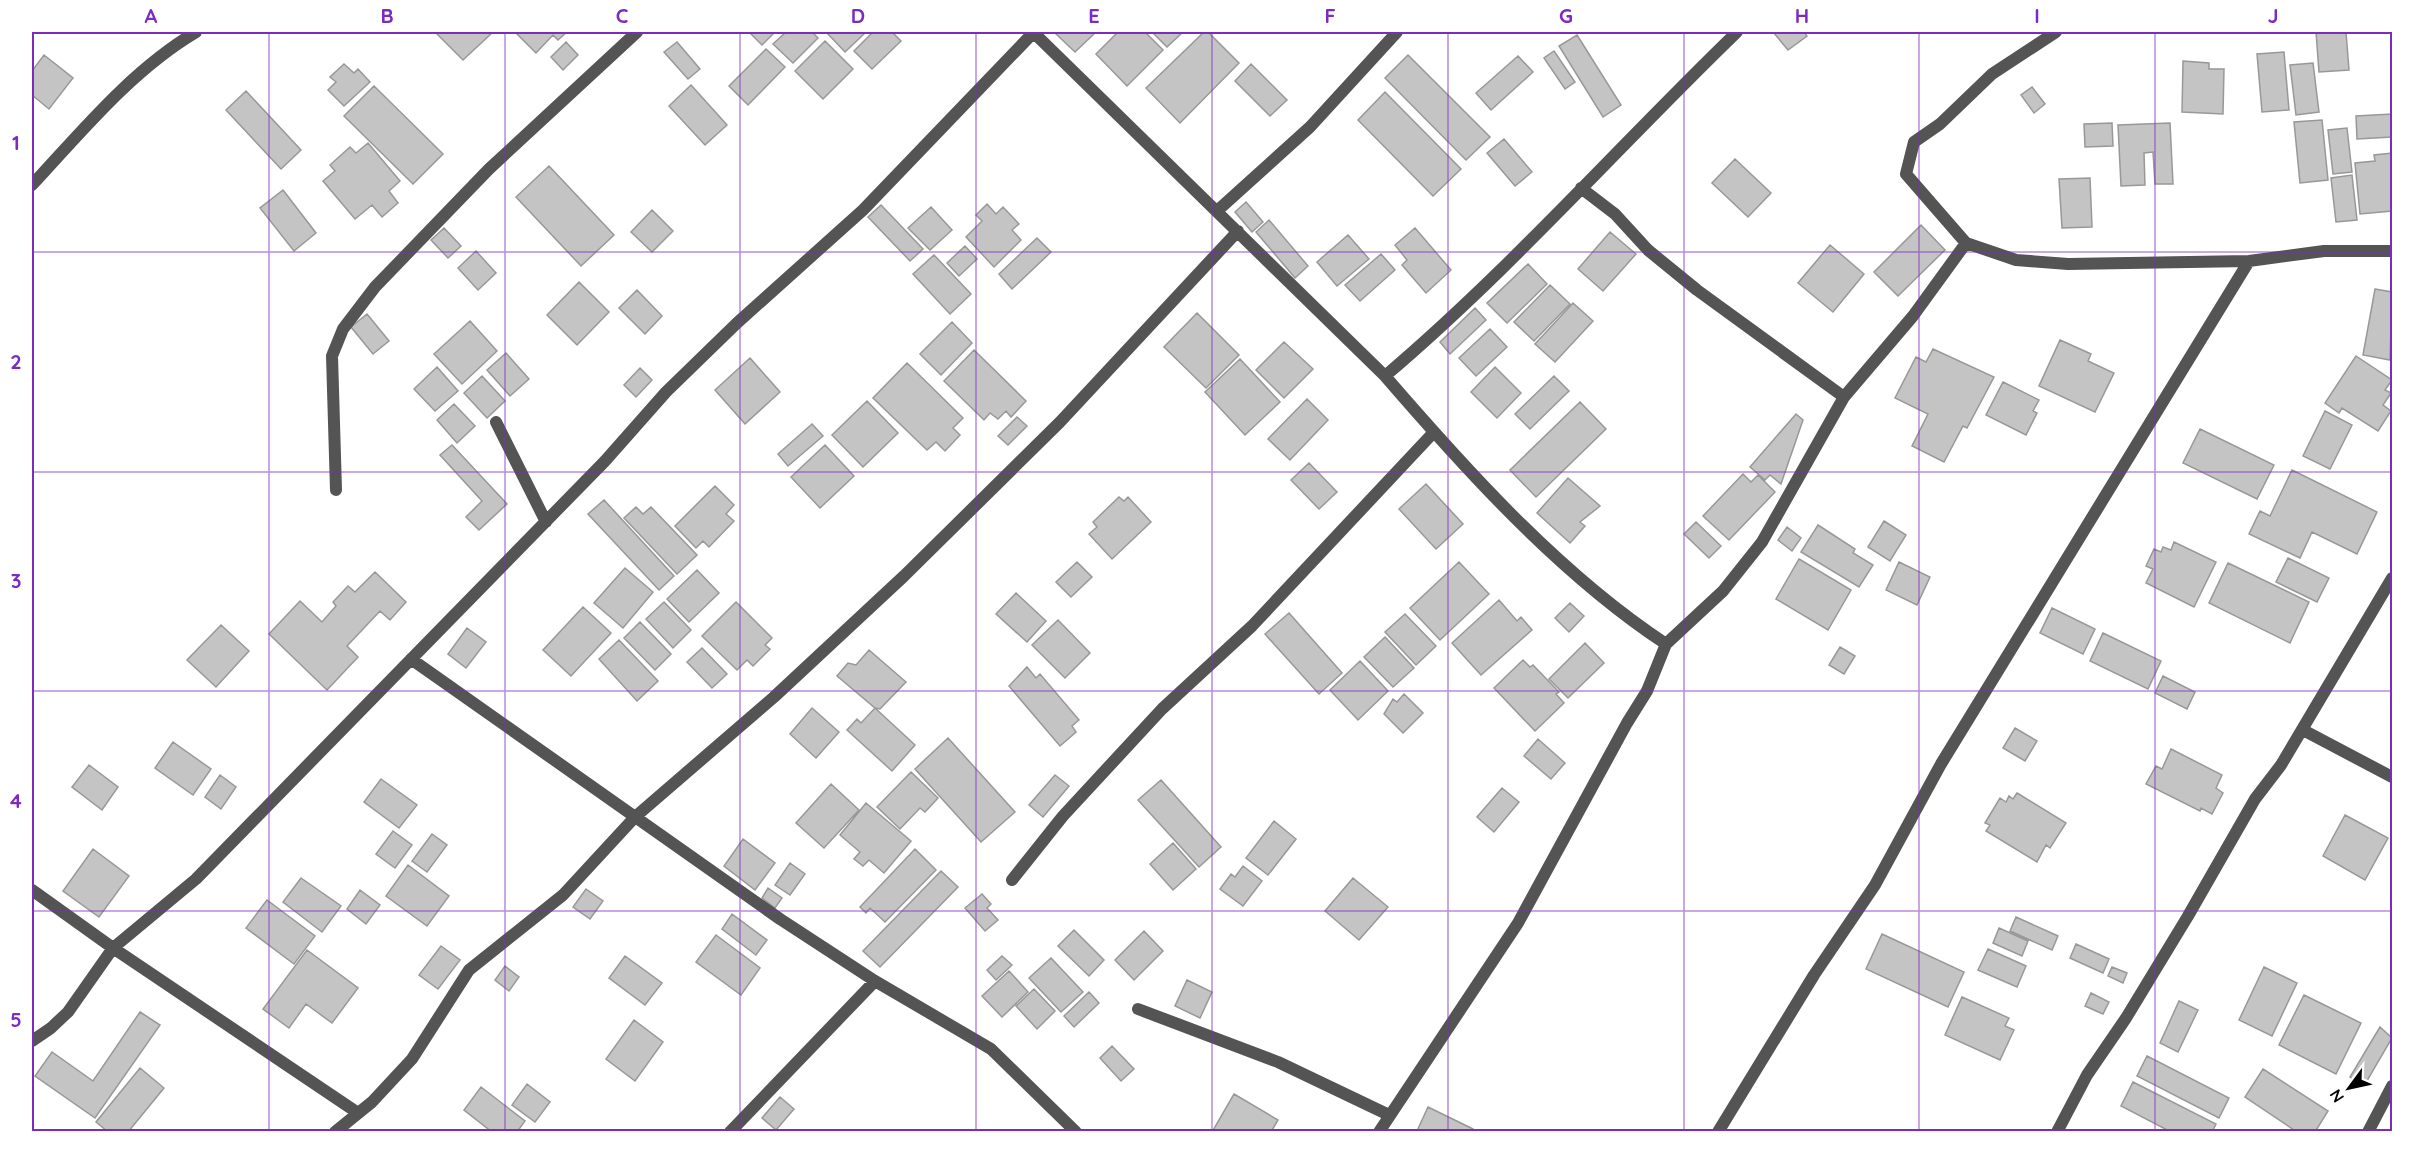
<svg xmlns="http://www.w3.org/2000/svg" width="2424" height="1163" viewBox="0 0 2424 1163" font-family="Quicksand,sans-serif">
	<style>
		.building { fill: #c4c4c4; stroke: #989898; stroke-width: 1.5 }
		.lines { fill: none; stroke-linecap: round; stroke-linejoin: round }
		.minor { stroke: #545454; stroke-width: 12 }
		.grid { fill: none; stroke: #7b2cbf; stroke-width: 1.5; stroke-opacity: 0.55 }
		.neatline { fill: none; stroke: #7b2cbf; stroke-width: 2 }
		.grid-label { font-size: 20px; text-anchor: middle; font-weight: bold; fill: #7b2cbf }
	</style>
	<rect width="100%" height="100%" fill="#fff"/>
	<path class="building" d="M438 32H493L463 60 436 33Z
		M515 32H567L558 40 553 35 536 53Z
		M749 32H775L762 45Z
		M786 32H812L818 38 793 63 773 44Z
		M826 32H866L845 52Z
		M873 32H892L901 41 872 69 854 51Z
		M1054 32H1096L1075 52Z
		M1118 32H1145L1163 50 1127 86 1096 54Z
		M1152 32H1183L1167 47Z
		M1204 32H1208L1239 63 1180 123 1146 88Z
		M1773 32H1804L1807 36 1788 50Z
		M2316 32H2346L2349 70 2319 72Z
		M1577 35 1621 105 1603 117 1559 46Z
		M825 41 853 69 823 99 795 71Z
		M566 42 578 55 563 70 551 57Z
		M677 42 700 69 688 79 664 52Z
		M766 49 785 67 748 105 729 86Z
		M1554 51 1575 82 1565 89 1544 58Z
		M2284 52 2289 110 2262 112 2257 54Z
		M44 55 73 78 49 109 32 95V71Z
		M1408 55 1490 137 1466 160 1385 78Z
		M1518 56 1533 72 1491 110 1476 93Z
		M2183 61 2209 63V69H2224L2223 114 2182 112Z
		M2313 63 2319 112 2296 115 2290 65Z
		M344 64 354 73 358 69 370 82 344 106 328 90 336 82 330 77Z
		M1251 64 1287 100 1270 116 1235 81Z
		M691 85 727 125 705 145 669 106Z
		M374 86 443 154 413 184 344 116Z
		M2032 87 2045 104 2034 113 2021 95Z
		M246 91 301 150 281 169 226 110Z
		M1385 92 1461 169 1433 196 1358 120Z
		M2392 114V137L2357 139 2356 116Z
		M2322 120 2328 180 2300 183 2294 122Z
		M2112 123 2113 146 2085 147 2084 124Z
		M2170 123 2173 184H2155L2153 152 2144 153 2145 185 2121 186 2118 125Z
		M2347 128 2352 172 2333 174 2328 130Z
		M1504 139 1532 172 1515 186 1487 153Z
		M368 143 400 181 389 191 398 203 382 217 372 205 355 219 323 181 335 171 330 165 350 147 356 153Z
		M2392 153V211L2360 214 2355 163 2375 161 2374 155Z
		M1735 159 1771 193 1748 217 1712 183Z
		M549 166 614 235 581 266 516 197Z
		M2352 175 2357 220 2336 222 2331 178Z
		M2090 178 2092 227 2062 228 2059 179Z
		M283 190 316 233 294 251 260 208Z
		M1246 202 1263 222 1252 232 1235 212Z
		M987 204 996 214 1003 207 1019 224 1012 230 1021 240 994 267 966 237 982 221 976 215Z
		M881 205 923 249 910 261 868 217Z
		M931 207 952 230 930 250 908 228Z
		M652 210 673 231 652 252 631 232Z
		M1269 220 1308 266 1295 278 1256 232Z
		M1921 225 1945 250 1898 296 1874 272Z
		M444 228 461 246 448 258 431 240Z
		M1415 228 1451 270 1426 293 1402 265 1407 260 1395 245Z
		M1610 232 1636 254 1603 291 1578 269Z
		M1348 235 1369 259 1337 286 1317 262Z
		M1037 238 1051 252 1012 289 999 274Z
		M1830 245 1864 274 1833 312 1798 283Z
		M965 246 977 259 959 276 947 263Z
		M476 251 496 273 478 290 458 268Z
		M1381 254 1395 270 1360 301 1345 285Z
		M934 255 971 294 950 314 913 274Z
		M1528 264 1547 284 1507 323 1487 303Z
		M579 282 609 312 577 345 547 315Z
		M1550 285 1570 304 1534 341 1514 322Z
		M2375 289 2392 292 2390 360 2363 355Z
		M637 290 662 316 645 334 619 308Z
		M1573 303 1593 321 1555 362 1535 344Z
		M1475 308 1486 320 1450 354 1440 342Z
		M1197 313 1239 355 1206 388 1164 347Z
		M367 314 389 341 373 354 351 327Z
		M470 321 497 351 462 384 434 354Z
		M952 322 972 343 941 375 920 354Z
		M1490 329 1507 347 1476 376 1459 358Z
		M2060 340 2091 354 2088 361 2114 373 2095 412 2039 386Z
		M1284 342 1313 369 1284 398 1256 370Z
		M1933 349 1994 377 1967 428 1963 426 1944 462 1912 446 1928 414 1895 398 1916 357 1926 362Z
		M974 350 1026 401 1011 417 1006 411 998 419 990 413 984 420 944 381Z
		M506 353 529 379 510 396 487 370Z
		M2356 356 2392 380 2385 390 2391 393 2383 405 2391 411 2378 431 2342 408 2339 413 2325 403Z
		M750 358 780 392 745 424 715 390Z
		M1240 359 1280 402 1245 435 1205 392Z
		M907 363 963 418 953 428 960 435 945 451 936 442 927 450 873 398Z
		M437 367 458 391 435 411 414 389Z
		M1495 367 1521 393 1497 418 1471 392Z
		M640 368 652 380 636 397 624 385Z
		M482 376 505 401 487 418 464 393Z
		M1554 376 1569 391 1530 429 1515 414Z
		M2003 382 2039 400 2033 411 2037 413 2026 435 1986 415Z
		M1307 399 1328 420 1290 460 1268 439Z
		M867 401 898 433 863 467 832 435Z
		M1580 402 1606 429 1536 497 1510 470Z
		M454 404 475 426 457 443 437 420Z
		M2325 411 2352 425 2330 469 2303 456Z
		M1796 414 1803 420 1781 484 1770 475 1765 480 1750 467Z
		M1017 417 1027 426 1008 445 998 436Z
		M812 424 823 436 788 466 778 454Z
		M2200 429 2274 465 2257 499 2183 463Z
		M452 445 507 504 479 530 466 517 482 501 440 455Z
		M825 445 854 476 820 508 791 477Z
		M1309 463 1337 492 1319 509 1291 480Z
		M2292 470 2377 512 2357 554 2312 532 2300 558 2249 534 2260 511 2270 516Z
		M1743 474 1751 482 1758 475 1775 492 1729 540 1703 516Z
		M1568 478 1600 506 1580 522 1585 526 1570 543 1537 513Z
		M1426 484 1463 524 1436 549 1399 509Z
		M715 486 734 505 726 514 734 521 709 547 703 541 696 548 675 526Z
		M1119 497 1124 501 1128 497 1151 522 1112 559 1089 534 1097 527 1093 522Z
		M604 500 674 576 659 590 588 514Z
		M636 507 643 514 651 507 697 555 677 574 624 518Z
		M1884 521 1906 535 1890 561 1868 547Z
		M1696 522 1721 546 1709 558 1684 534Z
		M1818 525 1855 549 1853 553 1873 565 1859 587 1801 552Z
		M1787 527 1801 538 1792 551 1778 540Z
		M2174 542 2216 562 2194 607 2146 583 2153 569 2146 566 2154 549 2161 552 2163 547 2171 550Z
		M2288 558 2329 578 2317 602 2276 582Z
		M1799 559 1851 590 1828 630 1776 599Z
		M1077 562 1092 577 1071 597 1056 582Z
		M1459 562 1489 594 1440 640 1410 608Z
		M1899 562 1930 577 1917 605 1886 590Z
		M2228 563 2309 602 2290 643 2209 603Z
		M625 568 653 592 623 628 594 603Z
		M697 570 719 593 689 622 667 599Z
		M375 572 406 602 390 620 380 611 347 646 358 657 327 690 269 634 300 601 322 622 336 606 333 602 348 586 355 592Z
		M1016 593 1046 621 1027 642 996 614Z
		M1499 600 1517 621 1521 617 1532 630 1481 675 1452 643Z
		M664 602 691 630 673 648 646 619Z
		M736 602 772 638 765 645 770 649 753 666 747 660 737 670 702 636Z
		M1570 603 1584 616 1569 632 1555 618Z
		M583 607 611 633 571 676 543 650Z
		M2052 608 2095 629 2083 654 2040 633Z
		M1289 613 1342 673 1319 694 1265 634Z
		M1405 614 1436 646 1416 665 1385 632Z
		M1058 620 1090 653 1065 678 1032 645Z
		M640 622 671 654 655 670 624 638Z
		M221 625 249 651 216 687 187 660Z
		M467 628 486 642 466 668 448 654Z
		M2103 633 2161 661 2148 689 2090 661Z
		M1385 637 1414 668 1393 687 1364 657Z
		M619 640 658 681 637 701 599 659Z
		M1585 643 1604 663 1568 698 1549 679Z
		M1840 647 1855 656 1844 674 1829 665Z
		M702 648 727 674 712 688 687 662Z
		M869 650 906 682 880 709 875 708 837 676 848 663 856 665Z
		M1523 660 1530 667 1533 665 1559 692 1556 694 1564 703 1535 731 1494 688Z
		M1360 661 1388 691 1358 720 1330 690Z
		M1027 667 1036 678 1040 674 1079 720 1072 726 1076 732 1060 746 1009 686Z
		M2163 676 2195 692 2187 709 2155 693Z
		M1404 694 1423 713 1403 733 1384 714 1393 699 1397 702Z
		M812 708 839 732 816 758 790 734Z
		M875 708 915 745 892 771 847 730 857 719 861 723Z
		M2015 728 2037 741 2025 761 2003 748Z
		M948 738 1015 812 981 842 915 769Z
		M1538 739 1565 763 1551 779 1524 756Z
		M173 742 211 769 193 795 155 768Z
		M2171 749 2222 775 2216 788 2223 793 2212 814 2201 808 2200 811 2146 784 2156 766 2162 769Z
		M89 765 118 787 102 810 72 787Z
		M911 772 938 798 925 812 920 808 900 829 877 807Z
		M220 775 236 787 221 809 205 797Z
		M1055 775 1069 786 1043 817 1029 805Z
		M381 779 417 805 399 828 364 802Z
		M1161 780 1221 847 1199 867 1138 800Z
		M831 784 859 810 824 848 796 823Z
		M1502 788 1519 802 1494 832 1477 817Z
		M2017 793 2066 823 2050 848 2046 845 2037 862 1986 831 1990 825 1985 823 2000 798 2006 802 2009 796 2013 799Z
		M866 803 911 841 884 873 869 860 863 866 854 859 860 852 840 835Z
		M2345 815 2388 838 2365 880 2323 856Z
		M1274 821 1296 839 1268 875 1246 858Z
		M393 831 412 845 395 868 376 854Z
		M432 834 447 845 427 872 412 861Z
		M743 839 775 863 755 890 724 866Z
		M1173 843 1196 869 1173 890 1150 864Z
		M93 849 129 876 99 917 63 891Z
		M915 849 936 870 885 922 870 908 866 913 860 907Z
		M790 863 805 874 790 895 775 885Z
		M408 865 449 896 427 926 386 896Z
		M1243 866 1262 881 1243 906 1220 889 1231 874 1235 877Z
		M941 871 958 887 880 967 863 951Z
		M301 878 341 906 322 932 283 902Z
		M1353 878 1388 907 1359 940 1325 911Z
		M768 888 782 898 775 908 762 898Z
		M586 889 603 901 590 919 573 907Z
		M360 890 380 905 366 924 347 909Z
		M982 894 991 904 987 908 998 920 985 931 965 908Z
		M267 900 315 936 294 964 246 928Z
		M732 914 767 940 756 955 722 929Z
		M2016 917 2058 936 2052 950 2010 931Z
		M1999 928 2028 941 2022 956 1993 943Z
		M1074 930 1104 960 1089 976 1058 946Z
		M1144 931 1163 951 1134 980 1115 960Z
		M1882 934 1964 972 1948 1007 1866 969Z
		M716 935 760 968 741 995 696 962Z
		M2076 944 2109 959 2103 973 2070 958Z
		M441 946 460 960 438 989 419 975Z
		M1988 949 2026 966 2017 987 1978 970Z
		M307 950 358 988 332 1023 306 1004 289 1028 263 1009Z
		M625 956 662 983 645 1005 609 978Z
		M1002 956 1012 965 996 980 987 970Z
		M1051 958 1083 992 1061 1012 1029 978Z
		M505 966 519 977 509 991 495 980Z
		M2112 967 2127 973 2123 983 2108 976Z
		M2264 967 2297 983 2272 1036 2239 1020Z
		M1009 971 1028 992 1002 1017 982 996Z
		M1187 980 1212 992 1200 1018 1175 1006Z
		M1034 989 1055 1011 1037 1029 1016 1006Z
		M1089 992 1099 1003 1074 1027 1064 1016Z
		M2091 993 2109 1002 2103 1014 2085 1006Z
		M2304 995 2361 1023 2336 1074 2279 1045Z
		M1962 997 2009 1018 2005 1026 2014 1030 2000 1060 1945 1035Z
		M2179 1001 2198 1010 2178 1052 2160 1043Z
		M140 1012 160 1025 95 1118 35 1076 52 1052 93 1081Z
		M634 1020 663 1042 635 1081 606 1059Z
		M2380 1027 2392 1038 2364 1086 2350 1077Z
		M1112 1046 1134 1069 1121 1081 1100 1058Z
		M2147 1056 2229 1098 2219 1118 2137 1076Z
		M140 1068 164 1088 128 1132H108L96 1122Z
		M2263 1069 2328 1111 2315 1132H2297L2245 1097Z
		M2133 1082 2216 1124 2212 1132H2171L2121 1106Z
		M527 1084 550 1102 535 1122 512 1105Z
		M481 1087 525 1121 517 1132H492L464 1110Z
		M1234 1094 1278 1120 1271 1132H1212Z
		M780 1097 794 1109 776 1130 762 1118Z
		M1428 1107 1473 1129 1472 1132 1417 1131Z"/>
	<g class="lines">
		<path class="minor" d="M1033 32 1385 376C1467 471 1561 575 1666 644
			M2056 32 1992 74 1940 124 1914 142 1906 174 1966 243 2016 260 2068 264 2249 261 2324 251H2392
			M32 185C82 131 132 70 196 32
			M1581 188 1615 214 1648 250 1697 290 1844 397
			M1217 211 1310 127 1397 32
			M1385 376C1510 270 1619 146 1737 32
			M496 422 546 522
			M336 490 332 356 343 329 375 287 489 169 637 32
			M411 659 780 919 875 981 991 1049 1076 1132
			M2303 730 2392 777
			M1012 880 1063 816 1162 709 1252 626 1434 432
			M32 890 113 948 358 1113
			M1138 1009 1278 1062 1389 1115
			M32 1041 51 1028 68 1012 113 948 196 879 605 461 666 392 737 323 863 210 1034 32
			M335 1132 372 1102 412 1059 469 970 563 895 635 817 774 697 904 576 1060 422 1238 231
			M730 1132 875 981
			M1379 1132 1518 923 1627 723 1647 691 1666 644 1723 591 1762 542 1844 397 1913 316 1966 243
			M1718 1132 1814 975 1875 885 1941 764 2249 261
			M2057 1132 2087 1075 2126 1018 2188 916 2255 799 2281 765 2392 578
			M2368 1132 2392 1086"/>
	</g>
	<path class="grid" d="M269 32V1132M505 32V1132M740 32V1132M976 32V1132M1212 32V1132M1448 32V1132M1684 32V1132M1919 32V1132M2155 32V1132M32 252H2392M32 472H2392M32 691H2392M32 911H2392"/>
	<rect width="2424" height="1163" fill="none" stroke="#ffffff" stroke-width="66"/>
	<g transform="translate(2349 1088) rotate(237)" stroke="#ffffff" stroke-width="4.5" paint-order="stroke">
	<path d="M0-4.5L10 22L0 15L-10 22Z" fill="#000000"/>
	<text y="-9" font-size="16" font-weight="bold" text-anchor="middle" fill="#000000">N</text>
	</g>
	<rect x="33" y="33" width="2358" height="1097" class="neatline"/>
	<g class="grid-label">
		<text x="151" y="23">A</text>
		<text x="387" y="23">B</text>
		<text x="622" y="23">C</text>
		<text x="858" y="23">D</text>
		<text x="1094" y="23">E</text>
		<text x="1330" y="23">F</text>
		<text x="1566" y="23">G</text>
		<text x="1802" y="23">H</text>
		<text x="2037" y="23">I</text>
		<text x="2273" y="23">J</text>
		<text x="16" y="150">1</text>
		<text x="16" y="369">2</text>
		<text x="16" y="588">3</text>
		<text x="16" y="808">4</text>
		<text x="16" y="1027">5</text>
	</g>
</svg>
